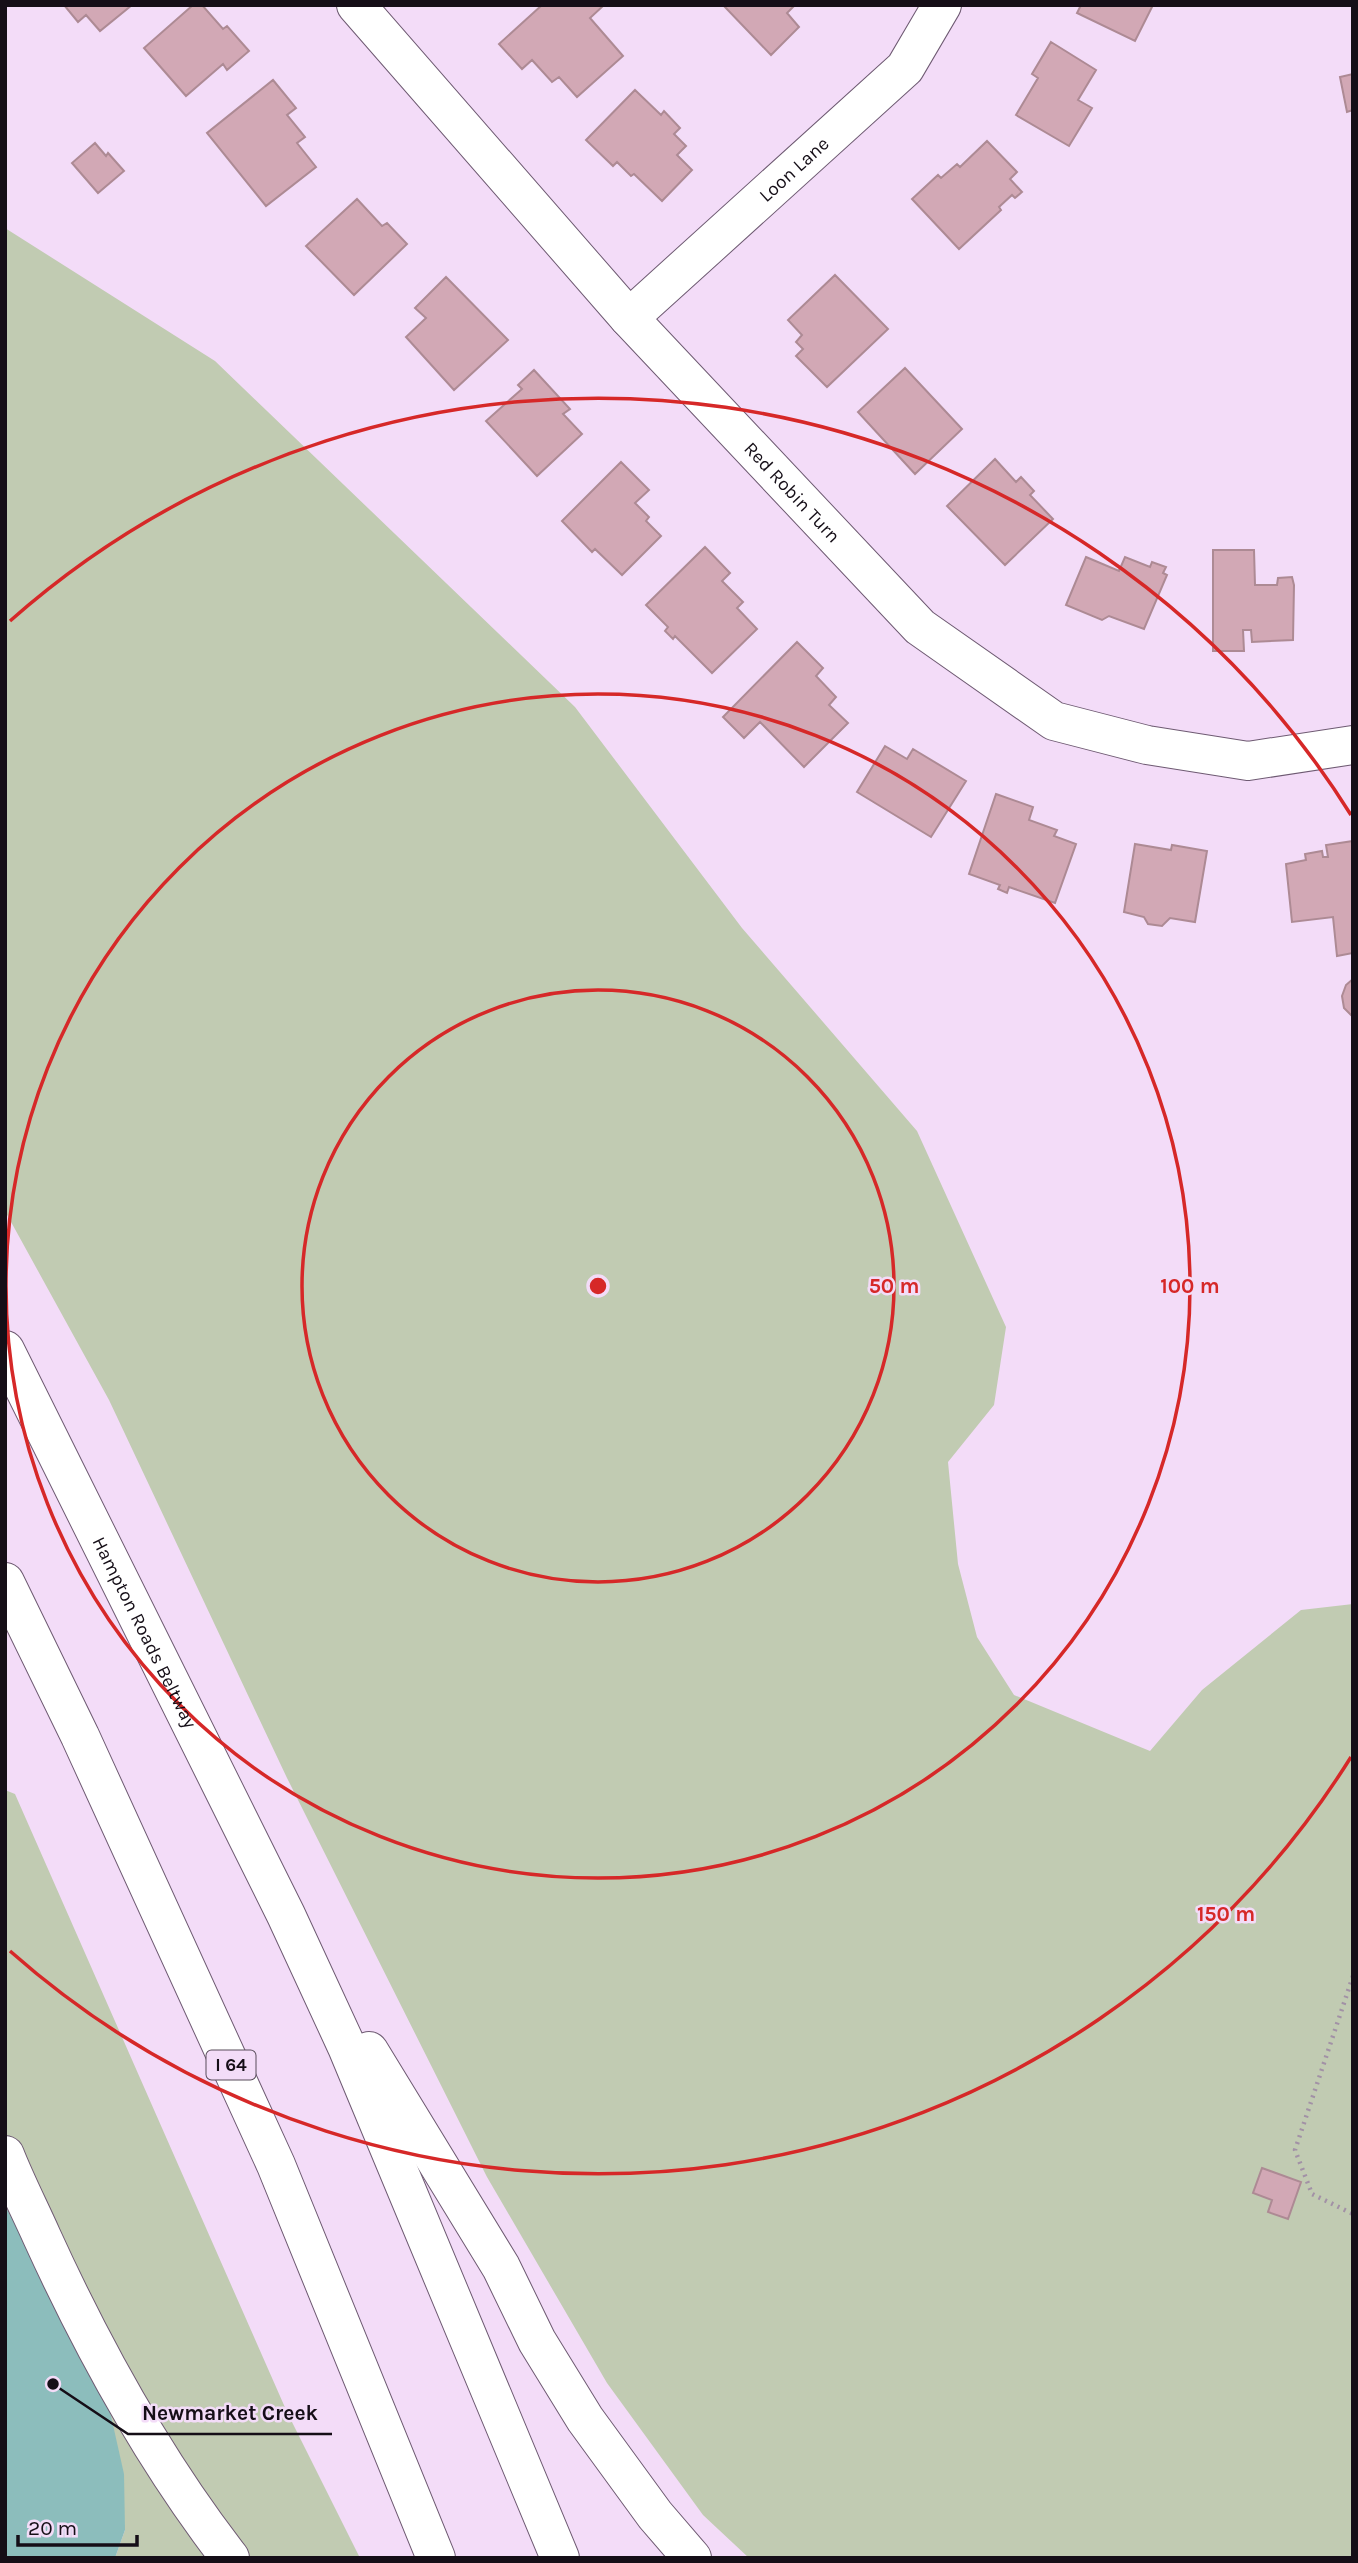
<svg xmlns="http://www.w3.org/2000/svg" width="1358" height="2563" viewBox="0 0 1358 2563" font-family="Karla,sans-serif">
	<style>
		.green { fill: #c1cbb2 }
		.water { fill: #8cbdbc }
		.building { fill: #d2a8b5; stroke: #ad8a94; stroke-width: 2 }
		.lines { fill: none; stroke-linecap: round; stroke-linejoin: round }
		.street-casing { stroke: #6e5a72; stroke-width: 40 }
		.highway-casing { stroke: #6e5a72; stroke-width: 40 }
		.path { stroke: #a291a6; stroke-width: 4.5; stroke-dasharray: 2 5; stroke-linecap: butt }
		.street { stroke: #fff; stroke-width: 38 }
		.highway { stroke: #fff; stroke-width: 38 }
		.ring { fill: none; stroke: #d62828; stroke-width: 3.5 }
		.labels { text-anchor: middle; stroke-width: 5; stroke-linejoin: round; paint-order: stroke }
		.shield { fill: #f3dcf8; stroke: #584c5a; stroke-width: 2 }
		.shield-label { font-size: 18px; font-weight: bold; fill: #150e17 }
		.street-label { font-size: 19px; fill: #150e17; stroke: #f3dcf8 }
		.centre { fill: #d62828; stroke: #f3dcf8; stroke-width: 3.5 }
		.ring-label { font-size: 21px; text-anchor: middle; font-weight: bold; fill: #d62828; stroke: #f3dcf8; stroke-width: 5; stroke-linejoin: round; paint-order: stroke }
		.leader { fill: none; stroke: #150e17; stroke-width: 2.5 }
		.callout-dot { fill: #150e17; stroke: #f3dcf8; stroke-width: 2.5 }
		.callout-label { font-size: 21px; text-anchor: middle; font-weight: bold; fill: #150e17; stroke: #f3dcf8; stroke-width: 5; stroke-linejoin: round; paint-order: stroke }
	</style>
	<rect width="100%" height="100%" fill="#f3dcf8"/>
	<path class="green" d="M5 228 215 361 575 707 742 928 917 1131 1006 1327 994 1405 948 1462 958 1564 977 1637 1014 1695 1150 1751 1202 1690 1301 1610 1353 1604V2558H749L703 2515 607 2383 487 2177 287 1778 109 1400 5 1211Z
		M5 1790 15 1794 287 2412 360 2558H115L125 2530 29 2251 5 2206Z"/>
	<path class="water" d="M5 2206 89 2353 111 2416 124 2474 125 2530 115 2558H5Z"/>
	<path class="building" d="M64 5H132L100 31 86 15 78 22Z
		M193 5H202L223 29 227 26 249 51 227 70 223 64 186 96 144 48Z
		M542 5H604L590 18 623 56 577 97 559 77 552 82 532 60 522 69 499 44Z
		M723 5H795L787 13 799 27 771 55Z
		M1081 5H1153L1135 41 1077 13Z
		M1051 42 1096 70 1078 100 1092 108 1069 146 1016 115 1038 78 1032 74Z
		M1353 74V110L1347 112 1340 77Z
		M273 80 296 108 287 115 305 137 297 143 316 167 266 206 207 133Z
		M635 90 661 115 664 111 680 128 674 134 686 146 677 155 692 170 662 201 634 174 631 176 617 162 613 166 586 140Z
		M987 141 1017 172 1010 179 1022 192 1015 198 1012 195 999 207 1001 210 959 249 912 199 938 175 941 178 957 164 960 167Z
		M95 143 106 156 108 153 124 171 98 193 72 163Z
		M357 199 382 226 387 223 407 244 354 295 306 246Z
		M835 275 888 329 827 387 796 356 803 349 796 342 802 335 788 320Z
		M446 277 508 340 454 390 406 337 426 318 415 308Z
		M905 368 962 429 915 474 858 412Z
		M534 370 570 409 563 414 582 434 537 476 486 421 522 389 518 385Z
		M995 459 1016 482 1021 477 1034 491 1030 495 1053 519 1005 565 947 506Z
		M621 462 649 490 635 503 649 517 646 521 661 536 622 575 595 549 592 552 562 521Z
		M705 547 730 573 722 581 743 602 737 608 757 629 712 673 675 636 673 639 665 631 668 627 646 605Z
		M1213 550H1254L1255 585H1277L1278 578 1292 577 1294 585 1293 640 1252 642 1251 630H1243L1244 651H1213Z
		M1086 557 1119 571 1125 557 1150 567 1152 562 1166 567 1163 573 1167 575 1144 629 1109 616 1102 620 1066 605Z
		M797 642 823 668 816 676 836 697 829 705 848 723 804 767 760 722 744 738 723 717Z
		M885 746 907 759 913 749 966 781 931 837 857 792Z
		M996 794 1033 807 1029 820 1057 830 1054 836 1076 844 1055 903 1009 887 1007 893 998 889 1000 885 969 874Z
		M1353 841V953L1337 956 1333 917 1292 922 1286 864 1306 860 1305 854 1322 851 1323 857H1328L1326 845Z
		M1135 844 1171 850 1172 845 1207 851 1195 922 1170 918 1162 926 1148 924 1144 917 1124 912Z
		M1353 979V1017L1344 1008 1342 996 1346 985Z
		M1262 2168 1301 2182 1288 2219 1268 2212 1272 2200 1253 2193Z"/>
	<g class="lines">
		<g class="street-casing">
			<g id="street">
				<path id="s1" d="M356 5 629 318 920 627 1054 721 1147 745 1248 761 1353 745"/>
				<path id="s2" d="M629 318 905 68 942 5"/>
			</g>
		</g>
		<g class="highway-casing">
			<g id="highway">
				<path id="s3" d="M5 1350 286 1915 347 2047 560 2558"/>
				<path d="M5 1582 80 1736 276 2165 436 2558"/>
				<path d="M369 2051 501 2267 537 2341 585 2419 655 2515 692 2558"/>
				<path d="M5 2155C16 2183 30 2210 42 2237 93 2349 154 2460 230 2558"/>
			</g>
		</g>
		<path class="path" d="M1353 1976 1295 2150 1312 2194 1353 2214"/>
		<use href="#street" class="street"/>
		<use href="#highway" class="highway"/>
	</g>
	<g class="ring">
		<circle cx="598" cy="1286" r="296"/>
		<circle cx="598" cy="1286" r="592"/>
		<path d="M1351 1757A888 888 0 0 1 10 1951M10 621A888 888 0 0 1 1351 815"/>
	</g>
	<g class="labels">
		<rect class="shield" x="206.5" y="2050.5" width="49" height="29" rx="5"/>
		<g class="shield-label">
			<text x="231" y="2071">I 64</text>
		</g>
		<g class="street-label">
			<text dy="7" stroke="none"><textPath href="#s2" startOffset="222">Loon Lane</textPath></text>
			<text dy="7" stroke="none"><textPath href="#s1" startOffset="654">Red Robin Turn</textPath></text>
			<text dy="7" stroke="none"><textPath href="#s3" startOffset="315">Hampton Roads Beltway</textPath></text>
		</g>
	</g>
	<circle cx="598" cy="1286" r="10" class="centre"/>
	<g class="ring-label">
		<text x="894" y="1293">50 m</text>
		<text x="1190" y="1293">100 m</text>
		<text x="1226" y="1921">150 m</text>
	</g>
	<path class="leader" d="M53 2384L128 2434H332"/>
	<circle class="callout-dot" cx="53" cy="2384" r="7"/>
	<g class="callout-label">
		<text x="230" y="2420">Newmarket Creek</text>
	</g>
	<rect width="1358" height="2563" fill="none" stroke="#150e17" stroke-width="14"/>
	<path d="M18 2535v10h119v-10" fill="none" stroke="#150e17" stroke-width="3.5"/>
	<text x="28" y="2535" font-size="21" fill="#150e17" stroke="#f3dcf8" stroke-width="5" paint-order="stroke">20 m</text>
</svg>
